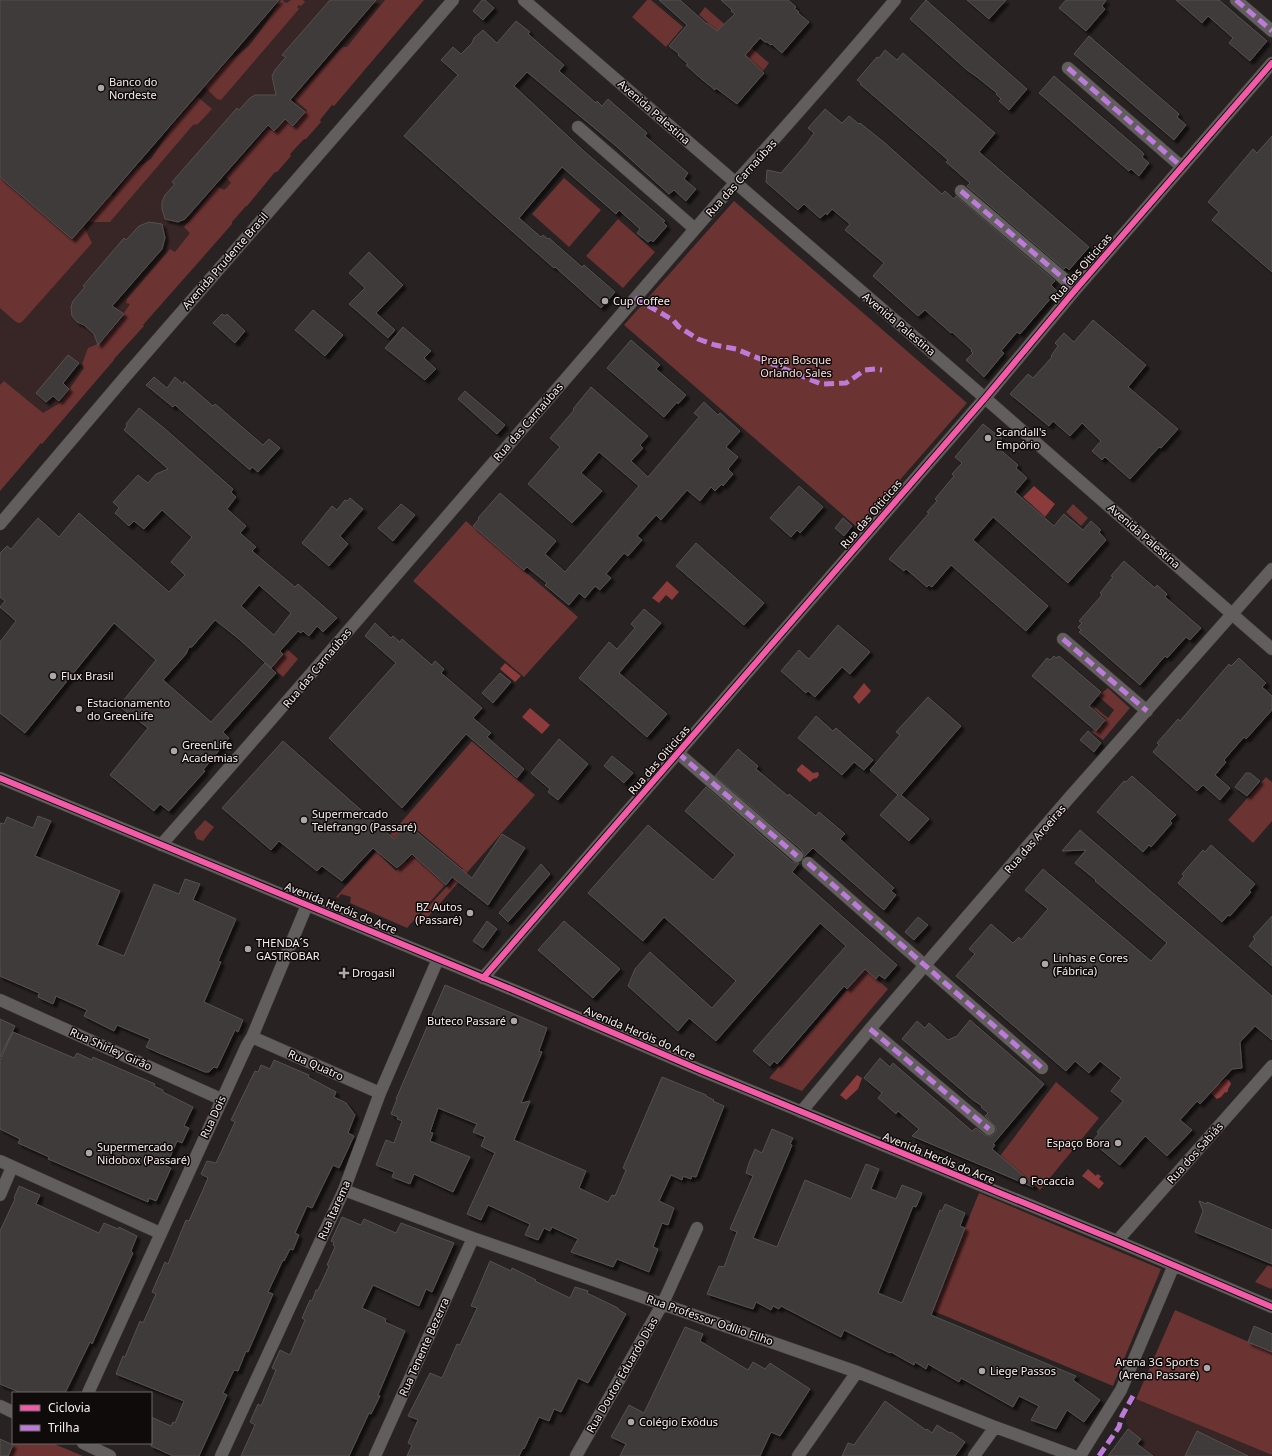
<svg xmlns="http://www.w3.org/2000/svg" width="1272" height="1456" viewBox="0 0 1272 1456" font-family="'Noto Sans',sans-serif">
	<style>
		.built { fill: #372625 }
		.green { fill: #6b3332 }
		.water { fill: #8b3b3b }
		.building { fill: #413b3a; stroke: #555050; fill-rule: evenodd; filter: url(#shadow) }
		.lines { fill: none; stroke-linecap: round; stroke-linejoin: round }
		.street-casing { stroke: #433d3d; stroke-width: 13 }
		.street { stroke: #625e5e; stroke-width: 12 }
		.quiet { stroke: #bd7bd9; stroke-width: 5; stroke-dasharray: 10 5; stroke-linecap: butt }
		.cycleway-casing { stroke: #100b0b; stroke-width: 8 }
		.cycleway { stroke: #f35aa7; stroke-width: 6 }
		.poi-dot { fill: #afa7a7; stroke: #100b0b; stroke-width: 1.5 }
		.labels { text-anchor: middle; stroke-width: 3; stroke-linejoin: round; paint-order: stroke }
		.poi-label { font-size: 11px; fill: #f7efee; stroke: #100b0b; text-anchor: start }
		.street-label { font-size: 11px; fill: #f7efee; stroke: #100b0b }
		.park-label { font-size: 11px; fill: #f7dcdb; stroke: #100b0b }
	</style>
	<defs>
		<filter id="shadow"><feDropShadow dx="3.5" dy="3.5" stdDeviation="1" flood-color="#0009"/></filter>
	</defs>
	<rect width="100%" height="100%" fill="#282222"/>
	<path class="built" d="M0 0H424L334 106 332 105 320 120 321 122 306 139H304L290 154 291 156 277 172H275L247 206H246L232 222V224L203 258 143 325 144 326 114 359V360L42 444 41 443 0 491Z
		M1136 1399 1272 1455V1456H1112L1109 1454 1128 1429 1125 1417Z"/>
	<path class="green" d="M281 0H283L284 2 287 3 291 0H303L305 2 301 6 299 5 297 7 299 9 221 100 217 99 205 87 229 60 235 57 249 46 261 30Z
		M385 0H424L334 106 332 105 320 120 321 122 306 139H304L290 154 291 156 277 172H275L247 206H246L232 222V224L143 325 144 326 114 359V360L42 444 41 443 0 491V385L4 381 43 413 60 403 84 368 82 364 88 348 102 342 124 316V313L130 304 126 303 127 299 170 249 175 252 190 233 184 227 217 186 224 190 231 183 226 177 268 128 275 132 278 127 273 123 279 116 294 127 307 110 294 99 342 47H347Z
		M647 0H651L683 27 666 47 632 17Z
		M705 7 769 63 763 71 699 15Z
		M198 97 212 109 198 124 193 125 110 222H89L111 195 114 196 126 179 138 167 151 159 173 125Z
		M0 178 72 240 84 227 92 243 22 322 19 323 16 322 0 308Z
		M564 178 601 210 569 247 532 214Z
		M734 201 967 403 858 528 624 325Z
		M618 219 655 252 623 288 586 256Z
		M1073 504 1088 518 1081 526 1066 512Z
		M466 521 578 617 524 677 413 581Z
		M287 649 298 659 283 677 272 667Z
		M1108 688 1130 708 1103 740 1092 732 1094 730 1096 731 1106 719 1090 706 1091 704 1108 718 1114 710 1098 696Z
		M472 741 535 795 421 925 414 922 463 869 411 825 401 837 398 833 380 855 396 871 405 861 407 862 412 855 445 885 407 928 350 903 351 897 341 894 338 898 336 897Z
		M1266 777 1272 782V821L1253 843 1228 820Z
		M205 820 214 827 203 841 197 839 194 832Z
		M865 969 888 989 802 1091 769 1078Z
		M1056 1082 1099 1118 1040 1190 1000 1156Z
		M979 1193 1161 1269 1113 1386 931 1310Z
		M1268 1265 1272 1266V1287L1271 1289 1255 1282Z
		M1175 1310 1272 1352V1455L1136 1399Z
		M13 1442 52 1443 83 1456H7Z"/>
	<path class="water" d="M1034 486 1055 504 1045 517 1023 497Z
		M667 581 679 592 672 600 666 595 659 603 652 598Z
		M505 663 521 676 515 682 500 669Z
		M864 683 871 691 859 704 853 697Z
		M530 708 550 725 542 734 522 717Z
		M802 764 813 773 818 772 819 775 817 778 813 779 810 782 797 771V769Z
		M857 1075 862 1078 858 1089 846 1100 840 1095Z
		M1226 1079 1229 1080 1231 1084 1228 1089V1091L1226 1093 1225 1092 1221 1097 1217 1099 1206 1089 1221 1083Z
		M1088 1169 1096 1176 1097 1174 1101 1176 1099 1179 1104 1183 1099 1189 1082 1176Z"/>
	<path class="building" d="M0 0H279L72 239 0 177Z
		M330 0H376L290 100 305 112 293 126 285 119 274 131 268 125 185 219 178 222 165 219 162 209V202L165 195 175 184 172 182 237 108 239 110 250 98 255 95H276L272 76 275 70 286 57 282 55Z
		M482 0H485L494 8 483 20 473 11Z
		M659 0H680L707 24V23L717 31 735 14 731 11 732 10 721 0H788L796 7 794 8 799 12 798 13 809 22 782 53 772 44 771 45 767 42H765L760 38 745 55 764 73 737 104 716 88 715 90 698 76 686 65 688 64 678 55 679 54 669 46 687 25Z
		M926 0 1027 89 1009 110 999 101 1001 99 996 94 997 93 977 77 967 70 910 19Z
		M967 0H1006L989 19Z
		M1066 0H1106L1102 6 1105 9 1086 31 1059 8Z
		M1176 0H1219L1267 41 1250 61 1229 43 1233 38 1208 16 1202 23Z
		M516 21 530 32 528 34 564 65 559 71 596 103 597 101 602 106 608 99 623 112 647 133 645 136 688 173 684 179 696 189 686 201 674 190 669 194 616 146 527 72 514 86 585 152 665 221 663 222 667 226 653 242 651 240 648 242 637 233 640 229 619 210 616 214 562 167 519 218 541 237 543 235 548 239 549 238 582 267 584 265 615 292 601 308 555 267 554 268 404 136 458 75 441 60 453 47 461 54 472 43 474 38 483 30 497 43Z
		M1089 36 1179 114 1177 117 1186 125 1174 140 1074 54Z
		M885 50 897 60 903 53 995 133 979 152 1089 247 1069 270 1066 267 1064 269 967 186 970 183 946 162 948 160 860 84 861 83 857 80 877 57 879 58Z
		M1054 76 1141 151 1144 154 1142 157 1149 163 1139 176 1131 169 1129 171 1039 93Z
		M825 109 842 123 849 116 859 124 860 123 885 143 942 194 945 191 954 199 956 196 1055 281 1051 285 1057 291 1020 334 1017 332 1001 351 1004 353 984 377 966 360 973 353 971 351 972 350 952 332 951 333 925 310 918 316 873 276 884 263 845 230 850 224 832 209 827 215 826 213 820 218 804 204 798 210 766 182 767 170 781 173 807 143 814 133 808 128Z
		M1272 136V272L1212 220 1219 212 1208 202 1253 149 1257 153Z
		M149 222 162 224 165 238 162 249 112 306 124 314 98 345 94 334 84 325 77 322 72 316 71 307 73 301 85 287 83 286 124 238 126 240 139 226Z
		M369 252 403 285 376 313 395 330 388 338 349 304 365 288 349 273Z
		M313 310 343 335 325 356 295 330Z
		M222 314 225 316 227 314 245 331 235 343 213 323Z
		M1093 320 1146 365 1128 387 1178 429 1161 448 1159 447 1130 479 1105 457 1102 460 1092 451 1101 441 1082 423 1070 436 1053 421 1049 426 1010 394 1028 374 1033 378 1052 357 1051 356 1058 346 1055 343 1064 333 1074 342Z
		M403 327 431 351 424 358 436 369 425 380 385 348Z
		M631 340 660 365 656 369 686 395 678 404 677 402 664 417 607 368Z
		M68 355 79 363 63 383 69 389 59 401 53 396 46 402 36 393Z
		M154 377 167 388 175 377 183 384 184 381 213 406 215 404 220 408 263 445 269 439 280 448 258 472 252 467 250 470 175 405 173 407 146 385Z
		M591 387 648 436 640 445 643 448 631 461 648 477 699 417 694 413 704 402 718 415 720 413 740 431 726 447 738 457 728 469 733 474 723 486 722 484 715 491 711 487 700 501 687 490 661 520 656 515 637 536 642 540 628 556 624 553 606 574 611 578 600 590 595 586 585 598 579 593 569 605 545 585 547 583 527 567 524 570 473 526 479 519 478 518 500 493 556 541 545 554 565 572 616 513 639 486 599 452 581 473 602 491 572 523 528 484 560 447 550 438 574 410 573 409Z
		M465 391 505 425 497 434 458 399Z
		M139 408 164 428 233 489 231 492 236 497 227 509 246 526 240 533 256 547 252 551 295 587 298 584 337 618 323 632 317 626 309 636 303 631 301 633 298 631 280 651 283 654 271 668 239 639 215 620 192 647H189L186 654 163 680 211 722 265 663 276 673 223 732 229 738 203 770 205 771 169 811 160 804 154 811 110 775 148 728 119 706 156 660 114 623 25 733 0 713V642L16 621 0 607 5 601 0 597V553L7 546 11 549 38 518 59 537 79 513 169 592 185 575 171 562 192 537 162 510 144 529 134 521 129 526 115 513 119 508 113 502 138 475 148 483 156 474 168 469 124 430 127 426 126 424ZM259 585 291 613 274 635 241 606Z
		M983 424 1002 439 996 446 1018 465 1016 468 1027 478 1015 492 1054 526 1064 514 1083 530 1091 521 1101 530 1099 532 1106 540 1068 583 993 517 973 540 1048 606 1026 631 951 565 932 587 929 585 927 587 906 569 904 571 889 559 929 513 927 512 937 501 935 499 954 476 952 474 962 463 955 457Z
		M799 486 823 507 800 533 797 530 791 537 770 518Z
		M350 498 363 509 340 536 348 544 329 566 302 543 332 506 337 510 345 500 347 501Z
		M401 504 415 515 393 541 378 528Z
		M843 518 852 526 844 536 835 528Z
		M696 543 764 603 744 625 676 566Z
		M1124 561 1155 588 1157 585 1167 594 1165 597 1201 628 1190 640 1186 637 1167 658 1165 656 1140 685 1079 632 1081 630 1078 627 1082 623 1079 621 1102 595 1100 593 1113 577 1111 576Z
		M644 609 661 623 619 673 667 714 647 737 579 678 609 642 617 649 635 628 631 624Z
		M375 623 391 638 393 636 400 642 402 639 432 665 435 661 444 669 441 673 482 708 473 718 491 733 487 737 524 769 517 778 466 734 402 808 329 738 396 663 365 636Z
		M838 625 870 652 850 674 842 667 815 697 808 691 806 693 781 671 799 650 809 659Z
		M1054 656 1056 658 1059 656 1101 692 1089 706 1105 720 1096 731 1032 676 1047 658 1050 660Z
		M1239 658 1266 683 1262 687 1272 696V710L1246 739 1244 737 1224 760 1226 762 1215 775 1230 788 1220 800 1203 785 1197 791 1153 752 1159 745 1157 743 1178 719 1180 721 1229 664 1231 666Z
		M500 673 511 682 493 703 482 693Z
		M928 697 961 726 901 795 929 819 909 841 880 815 898 795 870 770 900 735 896 732Z
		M816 716 833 731 836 728 873 760 864 770 854 762 842 775 798 738Z
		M1088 731 1101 743 1094 752 1080 740Z
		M559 739 588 764 558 800 548 792 550 789 531 773Z
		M283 741 394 839 407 824 472 878 502 834 525 848 488 905 452 877 446 885 412 854 397 868 373 848 342 881 322 866 317 871 279 841 271 850 222 808Z
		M738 749 758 766 756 769 788 796 789 794 816 816 819 812 845 834 840 839 894 888 891 891 896 895 884 910 813 848 804 857 802 850 715 776Z
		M612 756 633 773 624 783 604 766Z
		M1246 773H1250L1260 781 1247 796 1235 787Z
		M1132 776 1176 815 1170 821 1172 823 1151 847 1149 845 1143 852 1097 812 1124 781 1126 782Z
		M706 787 792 862 799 863 792 872 897 965 885 979 879 975 876 979 865 969 847 989 844 986 777 1064 774 1061 770 1066 753 1051 846 946 820 923 716 1041 689 1018 678 1031 628 986 635 969 650 952 712 1008 736 981 664 917 643 941 588 893 648 825 713 880 735 855 685 811Z
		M38 816 51 821 35 856 120 891 97 945 124 956 154 884 179 894 185 879 200 884 193 900 236 919 218 961 221 962 204 1002 243 1020 238 1032 235 1030 217 1068 214 1067 209 1072H205L159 1053 146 1047 150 1039 117 1025 114 1031 84 1016 87 1010 56 996 53 1004 38 997 39 993 0 976V823L4 824 7 817 33 828Z
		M1080 830 1272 996V1040L1255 1026 1240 1042 1242 1068 1232 1069 1200 1104 1197 1101 1180 1120 1192 1130 1167 1156 1145 1136 1120 1165 1092 1142 1099 1133 1097 1132 1123 1101 1111 1091 1121 1078 1100 1061 1089 1073 1075 1061 1066 1071 956 976 975 954 969 949 991 924 1013 943 1019 937 1021 940 1048 909 1025 890 1043 869 1151 961 1167 943 1095 881 1096 880 1075 863 1086 850 1062 851Z
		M1211 845 1255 884 1249 891 1251 892 1230 916 1228 915 1222 922 1178 883 1184 876 1182 874 1203 850 1205 852Z
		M541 864 550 874 508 922 499 913Z
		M1272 916V966L1249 946 1255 939 1253 937Z
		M918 917 928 925 914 940 905 932Z
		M487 921 497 929 483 948 473 941Z
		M564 921 620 969 593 998 538 950Z
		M445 985 547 1028 539 1051 542 1052 521 1103 530 1101 514 1140 586 1171 579 1188 608 1202 612 1195 615 1196 626 1170 623 1168 662 1077 706 1095V1096L714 1100 713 1101 724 1106 696 1177 692 1176 691 1179 683 1176 682 1180 671 1175 659 1201 674 1208 668 1225 662 1223 653 1247 658 1249 649 1272 617 1259 613 1267 571 1252 578 1239 552 1227 550 1231 544 1228 538 1240 525 1235 530 1224 488 1205 481 1220 467 1214 495 1153 481 1146 485 1137 473 1132 477 1124 438 1108 430 1132 433 1133 430 1141 470 1157 453 1192 414 1174 410 1184 392 1177 394 1172 376 1165 386 1140 394 1143 402 1121 397 1119 398 1117 391 1114 397 1099H396Z
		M0 1019 15 1026 0 1057Z
		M970 1020 1044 1084 993 1144 995 1145 992 1149 1034 1185 1033 1187 912 1136 919 1129 898 1111 896 1114 878 1098 882 1093 864 1078 880 1058 890 1067 893 1063 972 1131 976 1128 985 1135 992 1136 996 1131V1127L985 1116 988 1113 981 1107 982 1106 973 1100 902 1039 917 1021 925 1028 929 1023 948 1040 957 1036Z
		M13 1032 74 1058 77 1053 92 1060 93 1057 155 1084 154 1086 163 1090V1092L193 1107 184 1126 189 1128 182 1143 177 1141 166 1166 171 1168 156 1201 149 1198 148 1202 48 1159 49 1157 18 1143 20 1139 0 1129V1060Z
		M274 1060 309 1075 308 1077 336 1092 334 1097 346 1103 355 1115 348 1133 354 1136 339 1168 333 1165 312 1208 307 1206 295 1233 299 1235 293 1250 290 1249 284 1261 283 1260 268 1292 273 1294 267 1308 248 1352 246 1351 238 1371 234 1370 223 1393 227 1395 199 1456H173L151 1446V1417L171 1426 173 1422 175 1423 184 1401 116 1374 123 1356 125 1357 140 1321 143 1323 156 1294 152 1292 165 1262 168 1264 186 1220 189 1221 202 1192 208 1178 201 1174 207 1161 216 1163 235 1122 231 1120 255 1071 258 1072 261 1065 270 1069Z
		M772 1129 793 1138 790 1144 792 1145 753 1238 777 1247 805 1180 851 1199 866 1164 879 1169 871 1189 896 1199 902 1185 922 1193 916 1207 913 1206 878 1293 902 1303 940 1210 942 1211 945 1204 965 1213 960 1226 965 1228 931 1315 1076 1376 1073 1380 1100 1400 1084 1422 1067 1410 1056 1429 1031 1420 1039 1406 1019 1396 1013 1407 961 1378 959 1382 928 1364 926 1369 915 1362 914 1365 891 1352 890 1353 844 1330 841 1337 781 1306 779 1309 773 1306 771 1310 756 1302 753 1309 707 1294 719 1266 724 1267 737 1232 730 1229 753 1176 746 1173 749 1163 755 1149 762 1153Z
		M19 1186 40 1195 36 1204 99 1233 104 1223 118 1229 119 1227 137 1236 131 1251 133 1253 92 1344 90 1342 65 1393H21L0 1384V1231L15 1199 14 1198Z
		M1199 1201 1207 1204V1202L1272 1230V1264L1195 1232 1203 1211Z
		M342 1217 361 1225 364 1219 396 1233 401 1223 454 1243 432 1292 426 1289 419 1306 373 1285 362 1308 386 1319 385 1322 405 1331 378 1395 380 1396 371 1414 369 1413 349 1456H241L255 1425 250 1422 258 1404 261 1406 276 1370 272 1368 280 1350 290 1355 305 1320 302 1318 310 1300 312 1301 316 1290H318L329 1266 327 1265 335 1247 333 1245 334 1242 331 1241Z
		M490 1261 511 1271 512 1268 536 1280 535 1281 570 1298 575 1287 588 1291 587 1293 618 1308V1309L626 1314 588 1383 578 1378 561 1412 554 1409 549 1421 539 1417 524 1449 523 1448 519 1456H407L412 1445 408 1443 418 1420 408 1416 430 1373 442 1378 457 1344 460 1345 477 1308 471 1306Z
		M1254 1326 1272 1334V1352L1248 1342Z
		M685 1327 703 1334 700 1341 748 1370 753 1362 765 1369 770 1363 810 1389 780 1436 771 1432 760 1456H620L626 1444 611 1437 629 1405 644 1413Z
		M885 1401 926 1430 927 1429 932 1433 937 1425 950 1433 951 1432 965 1442 955 1456H842L848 1443 854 1445Z
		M1128 1429 1141 1439 1137 1444 1153 1456H1108Z
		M1197 1431 1248 1456H1185Z
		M0 1439 13 1445 8 1456H0Z"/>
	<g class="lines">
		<g class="street-casing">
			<path id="street" d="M524 0 985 398 1272 649
				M1236 0 1272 31
				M1068 68 1182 167
				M578 127 695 229
				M961 191 1076 289
				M0 524 125 377 453 0
				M1063 639 1147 711
				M678 753 797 856
				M0 778 518 992 700 1070 1117 1241 1272 1307
				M161 845C297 692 429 536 563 382 621 315 678 248 736 182 790 122 843 62 895 0
				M808 863 1042 1068
				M483 978 985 398 1076 289 1272 63
				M0 1000 221 1099
				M870 1029 989 1129
				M252 1037 380 1093
				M801 1112 870 1029 1069 798 1272 569
				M0 1161 160 1233
				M344 1190 473 1238 857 1372 995 1427 1074 1456
				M0 1195 12 1167
				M1117 1241 1272 1066
				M88 1393 247 1045 252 1037 307 905
				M0 1406 13 1412
				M83 1443 110 1456
				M221 1456 344 1190 380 1093 438 959
				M375 1456 473 1238
				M576 1456 663 1303 697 1228
				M798 1456 857 1372
				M974 1456 995 1427
				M1080 1456 1121 1390 1174 1265"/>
		</g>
		<use href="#street" class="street"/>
		<path class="quiet" d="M1236 0 1272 31
			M1068 68 1182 167
			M961 191 1076 289
			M635 298 673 320 679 327 698 339 715 345 736 349 821 384 846 383 865 370 875 369 882 370
			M1063 639 1147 711
			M678 753 797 856
			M808 863 1042 1068
			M870 1029 989 1129
			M1099 1456 1119 1427 1122 1416 1133 1396"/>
		<g class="cycleway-casing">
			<path id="cycleway" d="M0 778 518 992 700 1070 1117 1241 1272 1307
				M483 978 985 398 1076 289 1272 63"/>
		</g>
		<use href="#cycleway" class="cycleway"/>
	</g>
	<g class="poi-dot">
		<circle cx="101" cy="88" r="4"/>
		<circle cx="605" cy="301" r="4"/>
		<circle cx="988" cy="438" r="4"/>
		<circle cx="53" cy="676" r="4"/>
		<circle cx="79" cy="709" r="4"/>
		<circle cx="174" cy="751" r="4"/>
		<circle cx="304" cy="820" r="4"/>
		<circle cx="470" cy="913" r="4"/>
		<circle cx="248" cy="949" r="4"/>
		<circle cx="1045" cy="964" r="4"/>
		<path d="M342 967h4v4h4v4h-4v4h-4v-4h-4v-4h4z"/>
		<circle cx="514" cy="1021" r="4"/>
		<circle cx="1118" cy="1143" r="4"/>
		<circle cx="89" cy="1153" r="4"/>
		<circle cx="1023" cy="1181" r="4"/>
		<circle cx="1207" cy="1368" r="4"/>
		<circle cx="982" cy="1371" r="4"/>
		<circle cx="631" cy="1422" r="4"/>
	</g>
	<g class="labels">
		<g class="poi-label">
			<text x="109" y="86">Banco do<tspan x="109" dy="13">Nordeste</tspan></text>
			<text x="613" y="305">Cup Coffee</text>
			<text x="996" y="436">Scandall's<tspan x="996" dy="13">Empório</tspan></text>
			<text x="61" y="680">Flux Brasil</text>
			<text x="87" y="707">Estacionamento<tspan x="87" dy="13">do GreenLife</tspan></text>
			<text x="182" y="749">GreenLife<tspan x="182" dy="13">Academias</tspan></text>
			<text x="312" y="818">Supermercado<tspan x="312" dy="13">Telefrango (Passaré)</tspan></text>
			<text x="462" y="911" text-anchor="end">BZ Autos<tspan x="462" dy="13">(Passaré)</tspan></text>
			<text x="256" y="947">THENDA´S<tspan x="256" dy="13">GASTROBAR</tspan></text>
			<text x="1053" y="962">Linhas e Cores<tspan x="1053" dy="13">(Fábrica)</tspan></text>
			<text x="352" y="977">Drogasil</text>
			<text x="506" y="1025" text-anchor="end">Buteco Passaré</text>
			<text x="1110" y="1147" text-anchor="end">Espaço Bora</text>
			<text x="97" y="1151">Supermercado<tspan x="97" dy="13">Nidobox (Passaré)</tspan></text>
			<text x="1031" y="1185">Focaccia</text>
			<text x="1199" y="1366" text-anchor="end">Arena 3G Sports<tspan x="1199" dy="13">(Arena Passaré)</tspan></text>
			<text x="990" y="1375">Liege Passos</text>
			<text x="639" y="1426">Colégio Exôdus</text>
		</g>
		<g class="street-label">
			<text transform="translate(654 112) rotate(41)" y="4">Avenida Palestina</text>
			<text transform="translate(741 178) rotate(-48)" y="4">Rua das Carnaúbas</text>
			<text transform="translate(225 261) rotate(-49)" y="4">Avenida Prudente Brasil</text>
			<text transform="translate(1081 268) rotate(-49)" y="4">Rua das Oiticicas</text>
			<text transform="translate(899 324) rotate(40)" y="4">Avenida Palestina</text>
			<text transform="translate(528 422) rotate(-49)" y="4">Rua das Carnaúbas</text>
			<text transform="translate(871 514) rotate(-49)" y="4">Rua das Oiticicas</text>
			<text transform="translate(1144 536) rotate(41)" y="4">Avenida Palestina</text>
			<text transform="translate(317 668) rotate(-50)" y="4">Rua das Carnaúbas</text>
			<text transform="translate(659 760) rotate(-49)" y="4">Rua das Oiticicas</text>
			<text transform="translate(1035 839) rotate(-49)" y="4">Rua das Aroeiras</text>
			<text transform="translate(341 908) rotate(22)" y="4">Avenida Heróis do Acre</text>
			<text transform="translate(640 1033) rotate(23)" y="4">Avenida Heróis do Acre</text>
			<text transform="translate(111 1049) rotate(24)" y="4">Rua Shirley Girão</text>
			<text transform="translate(316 1065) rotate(24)" y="4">Rua Quatro</text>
			<text transform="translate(213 1117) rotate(-65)" y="4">Rua Dois</text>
			<text transform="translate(1195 1153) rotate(-48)" y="4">Rua dos Sabiás</text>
			<text transform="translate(939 1158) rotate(22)" y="4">Avenida Heróis do Acre</text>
			<text transform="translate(334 1210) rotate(-66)" y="4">Rua Itarema</text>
			<text transform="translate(710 1320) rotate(19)" y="4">Rua Professor Odílio Filho</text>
			<text transform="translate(424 1347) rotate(-66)" y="4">Rua Tenente Bezerra</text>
			<text transform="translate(622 1375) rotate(-60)" y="4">Rua Doutor Eduardo Dias</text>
		</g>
		<g class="park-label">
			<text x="796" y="364">Praça Bosque<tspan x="796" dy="13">Orlando Sales</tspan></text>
		</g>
	</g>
	<rect x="12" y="1392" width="140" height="52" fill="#100b0b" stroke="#6c6666"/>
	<rect x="20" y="1405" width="20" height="6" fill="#f35aa7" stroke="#6c6666"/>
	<text x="48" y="1412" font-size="12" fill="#f7efee">Ciclovia</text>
	<rect x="20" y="1425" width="20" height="6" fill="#bd7bd9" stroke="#6c6666"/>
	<text x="48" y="1432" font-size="12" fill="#f7efee">Trilha</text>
</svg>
